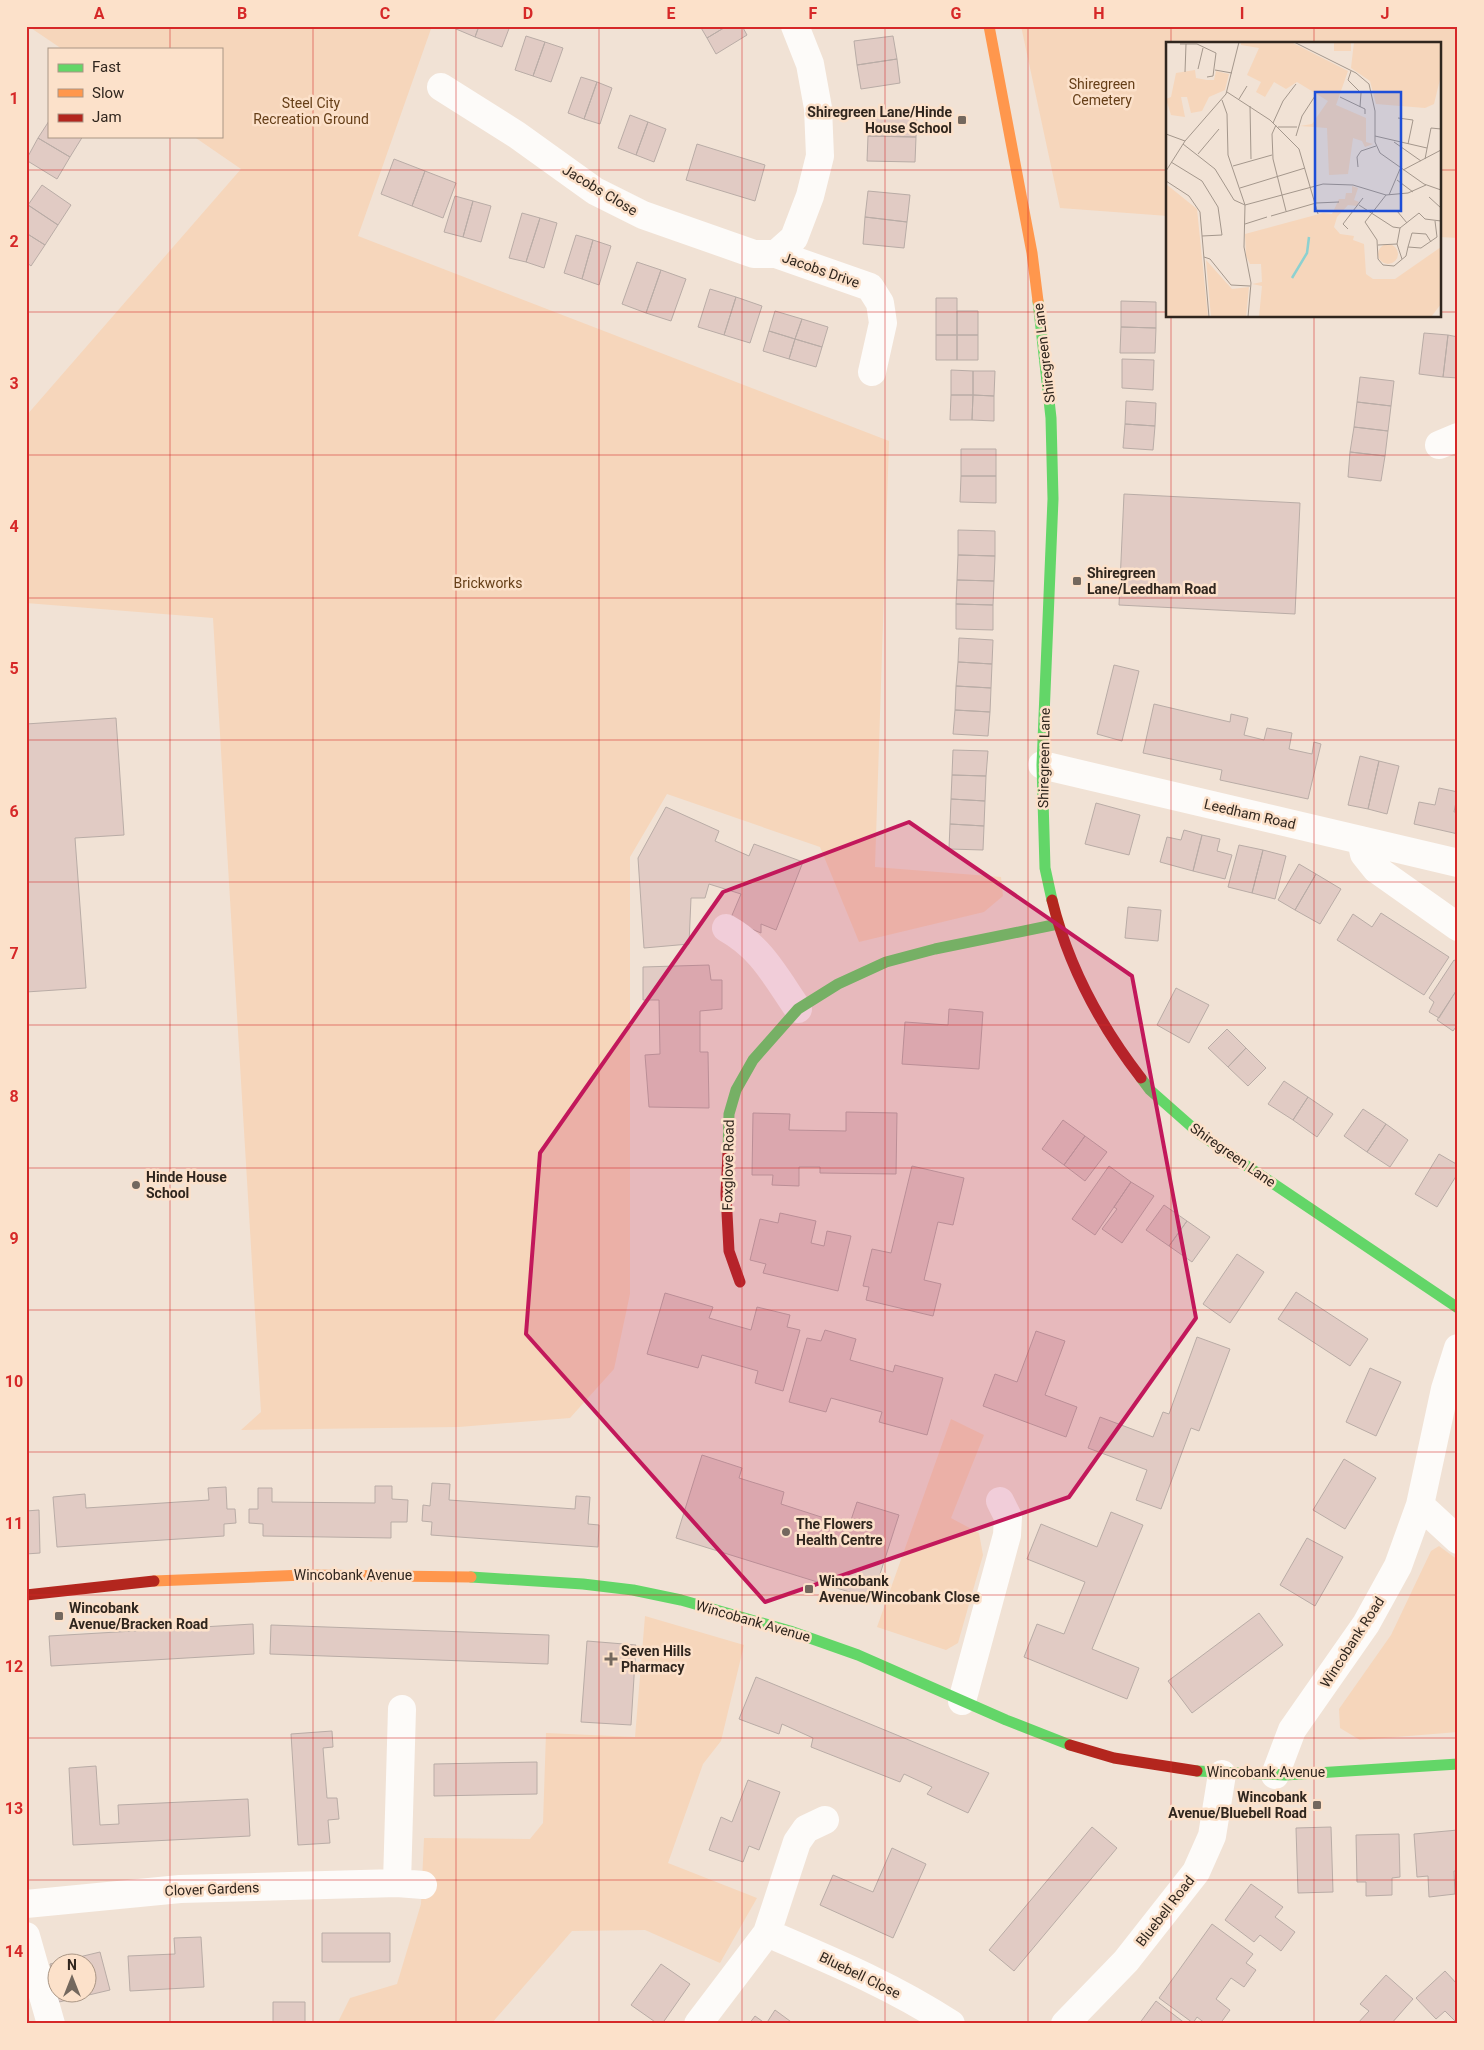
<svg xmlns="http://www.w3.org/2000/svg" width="1484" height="2050" viewBox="0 0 1484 2050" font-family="Roboto,sans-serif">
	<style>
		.green { fill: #f6d6bb }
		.building { fill: #e1cbc4; stroke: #b9aca6; fill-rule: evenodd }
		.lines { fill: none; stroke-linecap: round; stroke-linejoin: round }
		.street { stroke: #fdfbf9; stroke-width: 28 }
		.fast { stroke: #63d668; stroke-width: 11 }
		.slow { stroke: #ff974d; stroke-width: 11 }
		.jam { stroke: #b3261e; stroke-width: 11 }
		.marked { fill: #c2185b; fill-opacity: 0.2; stroke: #c2185b; stroke-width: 4; stroke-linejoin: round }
		.grid { fill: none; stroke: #d62828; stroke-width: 1; stroke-opacity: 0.55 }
		.poi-dot { fill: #74685e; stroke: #fce1ca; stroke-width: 2 }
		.labels { text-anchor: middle; stroke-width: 5; stroke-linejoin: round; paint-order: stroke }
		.park-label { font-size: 14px; fill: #663f18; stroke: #fce1ca }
		.poi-label { font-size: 14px; font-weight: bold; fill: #30261e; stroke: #fce1ca; text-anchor: start }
		.street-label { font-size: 14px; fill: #30261e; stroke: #fce1ca }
		.inset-river { fill: none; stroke: #8dd1d0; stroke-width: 2.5 }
		.inset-road { fill: none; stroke: #a4978c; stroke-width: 1 }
		.view { fill: #1d4ed8; fill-opacity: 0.15; stroke: #1d4ed8; stroke-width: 2.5 }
		.inset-edge { fill: none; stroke: #30261e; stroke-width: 2.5 }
		.neatline { fill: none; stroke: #d62828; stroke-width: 2 }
		.grid-label { font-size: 16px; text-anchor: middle; font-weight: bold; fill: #d62828 }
	</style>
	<rect width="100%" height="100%" fill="#f1e2d5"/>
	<path class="green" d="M28 26H432L358 236 889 441 875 867 1001 877 1003 896 984 912 859 942 820 847 667 794 630 857V1294L614 1369 570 1418 459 1427 241 1430 261 1412 213 618 26 603V416L241 169 193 136H221V49H62Z
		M1021 26H1458V238L1440 237V44H1168V216L1060 208Z
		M951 1419 984 1435 951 1518 979 1533 983 1555 958 1643 946 1650 877 1627Z
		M1439 1546 1458 1560V1732L1360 1740 1340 1728 1339 1709 1391 1635 1431 1551Z
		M645 1616 744 1645 721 1741 703 1764 668 1863 757 1898 720 1963 645 1930 572 1931 491 2024H337L350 1998 397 1984 421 1904 424 1838 530 1839 543 1823 546 1733 635 1737Z"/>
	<path class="building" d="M449 26H479L475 37Z
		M479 26H510L502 47 475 37Z
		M700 26H727L707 38Z
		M727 26H742L747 35 716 54 707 38Z
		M526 36 545 42 533 76 515 70Z
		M893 36 897 59 857 65 854 41Z
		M545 42 563 48 551 82 533 76Z
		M897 59 900 83 861 89 857 65Z
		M581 77 597 82 584 119 568 113Z
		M597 82 612 88 600 124 584 119Z
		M868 111 917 112 916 137 868 136Z
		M630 115 648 122 636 155 618 148Z
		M49 121V136H83L70 157 38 138Z
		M648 122 666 129 654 162 636 155Z
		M868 136 916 137 915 162 867 161Z
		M38 138 70 157 57 179 26 160Z
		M697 144 765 165 755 201 686 180Z
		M394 159 425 171 412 206 381 194Z
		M425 171 456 183 443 218 412 206Z
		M42 185 71 205 58 225 28 205Z
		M868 191 910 195 907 222 865 217Z
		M455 196 473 201 463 237 444 232Z
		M473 201 491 206 481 242 463 237Z
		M28 205 58 225 45 245 26 233Z
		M522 213 540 218 526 262 509 258Z
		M865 217 907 222 904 248 863 244Z
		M540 218 557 223 544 268 526 262Z
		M26 233 45 245 31 266 26 262Z
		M576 235 593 240 582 279 564 273Z
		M593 240 611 246 599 285 582 279Z
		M637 262 661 270 646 313 622 304Z
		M661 270 686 279 671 321 646 313Z
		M710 289 736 297 724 335 698 327Z
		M736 297 762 306 750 343 724 335Z
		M936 298H957V335H936Z
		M1121 301 1156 302V328L1121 327Z
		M775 311 802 319 795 339 769 331Z
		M957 311H978V335H957Z
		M802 319 828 327 822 347 795 339Z
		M1121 327 1156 328 1155 353H1120Z
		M769 331 795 339 789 359 763 351Z
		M1424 333 1448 335 1443 377 1419 374Z
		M936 335H957V360H936Z
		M957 335H978V360H957Z
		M1448 335 1458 337V378L1443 377Z
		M795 339 822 347 816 367 789 359Z
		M1122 359 1154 360 1153 390 1122 388Z
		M951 370 973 371V395H951Z
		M973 371H995L994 396 973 395Z
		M1360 377 1394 381 1391 406 1357 402Z
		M951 395H973L972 420H950Z
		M973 395 994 396V421L972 420Z
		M1126 401 1156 403 1155 426 1125 424Z
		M1357 402 1391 406 1388 431 1354 427Z
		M1125 424 1155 426 1153 450 1123 448Z
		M1354 427 1388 431 1385 456 1350 452Z
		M961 449H996V476H961Z
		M1350 452 1385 456 1381 481 1348 477Z
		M961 476H996V503L960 502Z
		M1124 494 1300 503 1295 614 1119 605Z
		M958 530 995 531V556L958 555Z
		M958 555 995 556 994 581 957 580Z
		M957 580 994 581 993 605 956 604Z
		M956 604 993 605V630L956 629Z
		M959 638 993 640 992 664 958 662Z
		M958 662 992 664 991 688 956 686Z
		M1114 665 1139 671 1122 741 1097 734Z
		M956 686 991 688 990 712 955 710Z
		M1154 704 1230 722 1231 714 1248 718 1244 735 1264 740 1267 728 1292 733 1289 749 1312 754 1314 742 1321 744 1308 799 1220 780 1222 770 1143 753Z
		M955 710 990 712 988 736 953 734Z
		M116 718 124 835 75 838 86 988 26 992V724Z
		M953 750 988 751 986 776 952 775Z
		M1360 756 1379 761 1368 809 1348 805Z
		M1379 761 1399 766 1387 814 1368 809Z
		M952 775 986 776 985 801 951 799Z
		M1439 788 1458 792 1454 812H1458V834L1414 824 1419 802 1435 805Z
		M951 799 985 801 984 826 950 824Z
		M1096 803 1140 815 1129 855 1085 844Z
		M666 807 719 831 715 841 749 856 754 844 803 862 776 930 761 924V933L730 920 741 894 709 884 705 898H691L689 944 644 948 638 858Z
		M950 824 984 826 983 850 949 849Z
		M1184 830 1202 835 1193 871 1160 862 1167 837 1181 840Z
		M1202 835 1220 839 1217 851 1232 855 1225 879 1193 871Z
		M1239 845 1263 850 1252 893 1228 887Z
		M1263 850 1286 856 1275 899 1252 893Z
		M1299 864 1316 874 1295 910 1278 900Z
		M1316 874 1341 889 1320 924 1295 910Z
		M1128 907 1161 910 1158 941 1125 938Z
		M1381 913 1449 957 1424 995 1337 940 1353 914 1372 927Z
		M1454 960 1458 962V988L1439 1018 1429 1012 1434 1002 1429 998Z
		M709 965 711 980H722V1009L700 1011V1052H708L709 1108 649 1107 645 1055 660 1054 659 1000H643V967Z
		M1176 988 1209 1005 1189 1043 1157 1025Z
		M1458 988V1024L1453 1031 1437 1020Z
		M949 1009 983 1012 979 1069 902 1064 905 1022 948 1025Z
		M1227 1029 1246 1048 1228 1067 1208 1048Z
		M1246 1048 1266 1068 1248 1086 1228 1067Z
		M1284 1081 1308 1097 1293 1120 1268 1104Z
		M1308 1097 1333 1114 1317 1137 1293 1120Z
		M1363 1109 1386 1124 1367 1152 1344 1136Z
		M846 1112 897 1113 896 1174 820 1173V1167H799V1186L772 1185 773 1175H752L753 1113 790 1114 789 1130 846 1131Z
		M1063 1120 1085 1136 1064 1165 1042 1149Z
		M1386 1124 1408 1140 1390 1167 1367 1152Z
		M1085 1136 1107 1152 1085 1181 1064 1165Z
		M1439 1154 1458 1165V1173L1437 1207 1415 1194Z
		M912 1166 964 1178 953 1225 938 1222 924 1280 941 1284 933 1316 866 1300 869 1287 863 1286 872 1249 891 1253Z
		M1109 1166 1131 1182 1095 1235 1072 1219Z
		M1131 1182 1154 1196 1122 1243 1102 1229 1117 1209 1114 1207Z
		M1164 1205 1187 1221 1169 1246 1146 1230Z
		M780 1213 816 1221 811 1243 824 1246 827 1231 851 1236 838 1291 763 1273 766 1264 750 1260 760 1219 778 1223Z
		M1187 1221 1210 1237 1192 1262 1169 1246Z
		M1237 1254 1264 1272 1230 1323 1203 1304Z
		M1296 1292 1368 1339 1350 1366 1278 1319Z
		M665 1293 713 1307 709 1318 751 1330 757 1307 790 1315 787 1327 800 1330 783 1391 755 1383 758 1371 702 1355 698 1368 647 1354Z
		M825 1330 856 1339 850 1360 893 1372 895 1365 943 1378 927 1435 879 1422 882 1412 831 1398 826 1412 789 1402 807 1338 821 1341Z
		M1036 1331 1065 1341 1045 1395 1077 1407 1066 1437 983 1406 995 1374 1017 1382Z
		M1197 1337 1230 1349 1199 1431 1191 1428 1161 1509 1136 1500 1147 1470 1088 1448 1100 1417 1153 1437 1163 1412 1169 1414Z
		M1370 1368 1401 1382 1376 1436 1346 1422Z
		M702 1455 742 1468 739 1478 784 1492 781 1504 849 1526 857 1502 899 1515 872 1599 676 1538Z
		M1344 1459 1376 1478 1345 1529 1313 1510Z
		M432 1483 450 1484 449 1500 575 1509 576 1496 590 1497 588 1524 599 1525 598 1547 431 1535 432 1522 422 1521 423 1505 430 1506Z
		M375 1486H392V1499L408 1500 407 1522H391V1538L263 1536V1524L249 1523V1509H258V1488H272V1502L375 1503Z
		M226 1487 227 1509H235L236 1523 224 1524V1536L57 1547 53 1497 85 1494 86 1508 209 1500 208 1488Z
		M39 1510 40 1553 26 1554V1511Z
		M1111 1512 1143 1525 1092 1649 1139 1668 1127 1699 1024 1657 1037 1624 1064 1634 1085 1582 1027 1559 1041 1524 1097 1547Z
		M1307 1538 1343 1557 1315 1606 1280 1585Z
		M1259 1613 1283 1645 1192 1713 1168 1681Z
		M253 1624 254 1654 51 1666 49 1636Z
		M271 1625 549 1635 548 1664 270 1654Z
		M587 1641 636 1645 631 1725 581 1722Z
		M756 1677 989 1773 968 1813 927 1794 932 1787 904 1774 900 1782 811 1747 813 1738 782 1724 779 1734 739 1719Z
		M332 1731 333 1747 323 1748 327 1798H337L339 1819 328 1820 330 1843 298 1845 291 1734Z
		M537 1762V1794L434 1796V1764Z
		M96 1766 100 1825 119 1824 118 1805 248 1799 250 1836 73 1845 69 1768Z
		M748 1780 780 1792 759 1850 749 1846 743 1862 709 1850 721 1817 732 1822Z
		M1092 1827 1117 1848 1014 1971 989 1950Z
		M1331 1827 1333 1892 1298 1893 1296 1828Z
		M1458 1830V1871H1454L1455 1894 1429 1897 1428 1876 1417 1877 1414 1834Z
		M1399 1834 1400 1877 1392 1878V1895L1366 1896V1882H1357L1356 1835Z
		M892 1848 926 1864 893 1938 820 1905 833 1875 873 1892Z
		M1251 1884 1283 1907 1275 1917 1295 1932 1281 1951 1260 1935 1254 1942 1225 1920Z
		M1212 1924 1253 1954 1246 1963 1256 1970 1244 1987 1231 1978 1216 1999 1230 2010 1220 2024H1206L1197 2017 1193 2023 1159 1998Z
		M322 1933H390V1962H322Z
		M201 1937 204 1987 130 1991 128 1956 175 1954 174 1938Z
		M100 1952 110 1990 59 2002 50 1964ZM58 1962H88V1992H58Z
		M661 1964 690 1984 662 2024H658L631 2005Z
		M1445 1971 1458 1985V2024L1445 2011 1436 2019 1416 1998Z
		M1386 1975 1413 1999 1391 2024H1357L1369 2011 1360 2004Z
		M1156 2001 1186 2024H1139Z
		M273 2002H305V2024H273Z
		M775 2010 794 2024H749L755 2016 766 2024Z"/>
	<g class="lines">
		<path class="street" d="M441 87 517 135 595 191 643 215 754 254H776L870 287 880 303 883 323 872 372
			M776 254 794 238 810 196 820 156 818 108 810 64 795 26
			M1439 445 1458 437
			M1042 765 1458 863
			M1361 840 1364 854 1376 869 1458 927
			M726 928C762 948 775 976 798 1009
			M1420 1505 1458 1540
			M962 1701 1007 1535 1008 1517 1000 1501
			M1275 1775 1292 1730 1366 1624 1398 1566 1420 1505 1445 1389 1458 1348
			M397 1883 402 1709
			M26 1904 180 1889 397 1883 423 1885
			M767 1933C830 1960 893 1986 951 2024
			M26 1936 51 2024
			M698 2024 767 1933 797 1842 806 1829 825 1820
			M1065 2024 1126 1961 1196 1872 1212 1836 1222 1774"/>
		<path class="fast" d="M1038 301 1051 418 1053 499 1042 765 1045 868 1052 900
			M1141 1078 1150 1090 1201 1135 1458 1308
			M728 1153 729 1114 736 1090 753 1060 798 1009 838 984 886 962 935 949 1058 924
			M471 1577 583 1584 633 1590 681 1600 790 1631 858 1655 1006 1720 1070 1745
			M1197 1771 1285 1775 1458 1764"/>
		<path class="slow" d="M989 26 1032 253 1038 301
			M154 1581 305 1575 471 1577"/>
		<path class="jam" d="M1052 900C1068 965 1100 1025 1141 1078
			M728 1153 726 1194 729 1251 740 1282
			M26 1595 154 1581
			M1070 1745 1114 1758 1197 1771"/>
	</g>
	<path class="marked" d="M909 822 1132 976 1196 1318 1069 1497 765 1602 526 1334 540 1153 723 892Z"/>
	<path class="grid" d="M170 26V49M313 26V2024M456 26V2024M599 26V2024M742 26V2024M885 26V2024M1028 26V2024M1171 26V44M1314 26V44M170 136V2024M26 170H1168M1440 170H1458M26 312H1168M1440 312H1458M1171 316V2024M1314 316V2024M26 455H1458M26 598H1458M26 740H1458M26 882H1458M26 1025H1458M26 1168H1458M26 1310H1458M26 1452H1458M26 1595H1458M26 1738H1458M26 1880H1458"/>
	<g class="poi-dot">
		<rect x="957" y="115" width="10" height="10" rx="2.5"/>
		<rect x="1072" y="576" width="10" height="10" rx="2.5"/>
		<circle cx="136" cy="1185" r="5"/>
		<circle cx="786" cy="1532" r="5"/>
		<rect x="804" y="1584" width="10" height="10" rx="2.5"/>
		<rect x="54" y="1611" width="10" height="10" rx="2.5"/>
		<path d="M608.5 1651.5h5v5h5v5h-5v5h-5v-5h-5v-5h5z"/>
		<rect x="1312" y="1800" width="10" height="10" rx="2.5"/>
	</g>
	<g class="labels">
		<g class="park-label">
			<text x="1102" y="89">Shiregreen<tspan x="1102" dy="16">Cemetery</tspan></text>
			<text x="311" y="108">Steel City<tspan x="311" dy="16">Recreation Ground</tspan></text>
			<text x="488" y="588">Brickworks</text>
		</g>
		<g class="poi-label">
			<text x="952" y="117" text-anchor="end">Shiregreen Lane/Hinde<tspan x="952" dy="16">House School</tspan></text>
			<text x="1087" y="578">Shiregreen<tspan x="1087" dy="16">Lane/Leedham Road</tspan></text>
			<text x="146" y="1182">Hinde House<tspan x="146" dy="16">School</tspan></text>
			<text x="796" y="1529">The Flowers<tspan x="796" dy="16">Health Centre</tspan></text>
			<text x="819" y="1586">Wincobank<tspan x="819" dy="16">Avenue/Wincobank Close</tspan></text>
			<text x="69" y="1613">Wincobank<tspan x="69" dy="16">Avenue/Bracken Road</tspan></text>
			<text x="621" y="1656">Seven Hills<tspan x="621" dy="16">Pharmacy</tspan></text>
			<text x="1307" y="1802" text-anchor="end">Wincobank<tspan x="1307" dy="16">Avenue/Bluebell Road</tspan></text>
		</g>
		<g class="street-label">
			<text transform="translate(600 190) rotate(31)" y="5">Jacobs Close</text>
			<text transform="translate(821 270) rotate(19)" y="5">Jacobs Drive</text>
			<text transform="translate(1044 353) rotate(-97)" y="5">Shiregreen Lane</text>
			<text transform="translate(1044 758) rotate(-89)" y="5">Shiregreen Lane</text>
			<text transform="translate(1250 814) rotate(13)" y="5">Leedham Road</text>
			<text transform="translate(1233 1155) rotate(35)" y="5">Shiregreen Lane</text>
			<text transform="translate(728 1165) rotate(-89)" y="5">Foxglove Road</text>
			<text x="353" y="1580">Wincobank Avenue</text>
			<text transform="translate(753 1621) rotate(16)" y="5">Wincobank Avenue</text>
			<text transform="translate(1352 1642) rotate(-57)" y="5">Wincobank Road</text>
			<text x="1266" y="1777">Wincobank Avenue</text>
			<text transform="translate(212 1889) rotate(-2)" y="5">Clover Gardens</text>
			<text transform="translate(1165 1911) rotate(-52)" y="5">Bluebell Road</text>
			<text transform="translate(860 1975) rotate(26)" y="5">Bluebell Close</text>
		</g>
	</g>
	<g transform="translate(1166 42)">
		<rect width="275" height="275" fill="#f1e2d5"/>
		<path d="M75 0H125L182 29 170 63 200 76V100L207 102 199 105 196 99 187 96 182 132 163 133 161 86 134 84 146 82 162 59 131 40 120 47 108 40 99 55 90 50 95 40 81 33 93 6 75 3ZM168 0H185V9H168ZM188 0H275V33L268 62 259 66 210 62 204 39 185 26ZM29 28 30 36 41 38H48L50 29 63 32 59 48 43 55 36 69 25 71 21 55H15L19 75 5 73 0 57 5 55 10 31ZM0 142 31 167 42 275H0ZM186 144 192 146 188 158 193 160 191 164 182 163 171 175 168 185 174 192 188 194 187 198 198 202 200 232 207 237H229L275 205V262L265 275H93L96 244 86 242 96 240 95 222H84L80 214 79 192 157 171 166 172 173 157H179L180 151H186ZM212 212a10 10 0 1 1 20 0a10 10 0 1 1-20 0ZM40 218 66 247 83 245 80 275H45Z" fill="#f6d6bb"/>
		<path class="inset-river" d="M126 236 141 211 143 195"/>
		<path class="inset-road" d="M128 0 190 31 203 42 209 69V100L214 111 258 142 275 148M14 2H31L50 11 47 34 41 35M32 27 37 6M49 28 66 31M185 29 182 38 195 51 194 65M19 30 20 2M61 50 104 78 133 107 152 172M174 55 199 67V72M73 57 81 44M56 58 61 72 62 113 79 163 78 205 85 241 82 275M84 64 85 117M232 76 247 78 242 102M107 81 117 59 130 42M110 83 106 92 107 117 120 169M112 85H131M0 92 19 99M130 94 136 74 149 54M209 94 261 106M228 100 255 119M17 102 49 127 68 158 79 163 157 142 187 143 220 153 242 151 260 143M32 112 53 87M259 117 265 86 275 87M5 120 36 139 52 165 56 193 36 194M67 124 106 113M192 125 191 115 195 109 210 104M237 128 275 108M0 129 19 99 60 52 73 0M231 138 247 150M0 139 23 154 34 170 43 275M74 146 139 126M220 153 199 180 211 198 212 217 217 223 228 224 240 214 242 205 255 206 271 195 269 179M223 153 234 127M263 155 275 166M193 163 227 185 234 186 253 171 259 177 275 179M231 169 241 181M105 174 150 161 173 160M79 182 101 175M182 187 177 182 197 156M231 202 236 217M212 203 231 202 234 186M242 205 246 191 260 192 265 200M38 215 44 217 65 243 84 244"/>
		<path class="view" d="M149 50H235V169H149Z"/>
		<rect width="275" height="275" class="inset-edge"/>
	</g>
	<rect width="1484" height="2050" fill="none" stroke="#fce1ca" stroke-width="55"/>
	<rect x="48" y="48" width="175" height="90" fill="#fce1ca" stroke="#aa9685"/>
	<rect x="58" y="64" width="25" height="8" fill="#63d668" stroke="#aa9685"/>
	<text x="92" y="72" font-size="15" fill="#30261e">Fast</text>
	<rect x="58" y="89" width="25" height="8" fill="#ff974d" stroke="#aa9685"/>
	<text x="92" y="98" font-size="15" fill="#30261e">Slow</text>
	<rect x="58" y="114" width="25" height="8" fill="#b3261e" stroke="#aa9685"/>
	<text x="92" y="122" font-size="15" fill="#30261e">Jam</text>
	<g transform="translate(72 1978)"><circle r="24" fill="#fce1ca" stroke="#aa9685"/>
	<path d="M0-4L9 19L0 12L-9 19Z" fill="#74685e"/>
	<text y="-8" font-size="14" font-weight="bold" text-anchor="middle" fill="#30261e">N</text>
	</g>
	<rect x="28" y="28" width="1428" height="1994" class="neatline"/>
	<g class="grid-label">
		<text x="99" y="19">A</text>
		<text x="242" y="19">B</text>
		<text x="385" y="19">C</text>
		<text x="528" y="19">D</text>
		<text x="671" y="19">E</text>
		<text x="813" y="19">F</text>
		<text x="956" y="19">G</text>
		<text x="1099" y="19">H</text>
		<text x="1242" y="19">I</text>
		<text x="1385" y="19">J</text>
		<text x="14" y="104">1</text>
		<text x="14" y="247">2</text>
		<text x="14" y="389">3</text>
		<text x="14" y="532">4</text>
		<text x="14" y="674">5</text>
		<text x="14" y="817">6</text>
		<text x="14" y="959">7</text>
		<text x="14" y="1102">8</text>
		<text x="14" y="1244">9</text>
		<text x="14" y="1387">10</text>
		<text x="14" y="1529">11</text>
		<text x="14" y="1672">12</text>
		<text x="14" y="1814">13</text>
		<text x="14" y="1957">14</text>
	</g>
</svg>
